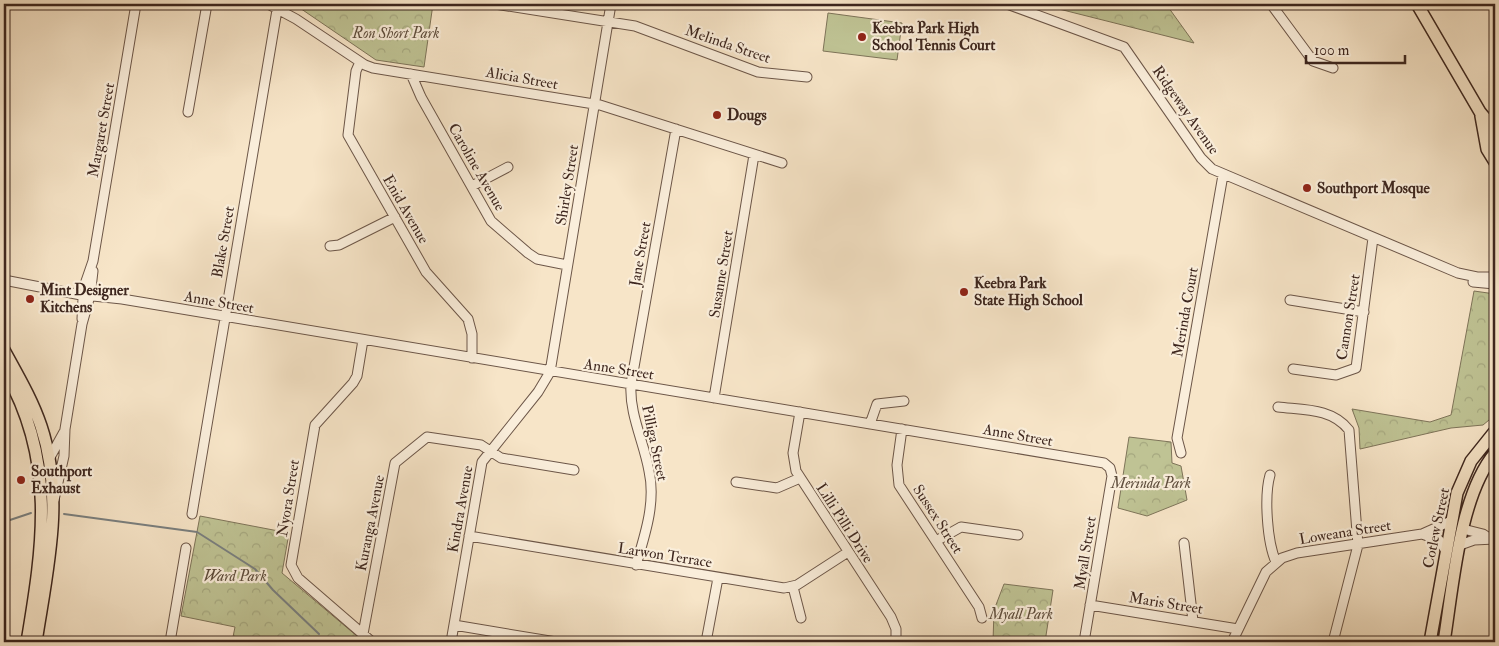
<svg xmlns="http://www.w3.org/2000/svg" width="1499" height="646" viewBox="0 0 1499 646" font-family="'IM FELL Double Pica',serif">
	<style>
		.forest { fill: url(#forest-crowns); stroke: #7e7459 }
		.garden { fill: #bfc394; stroke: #7e7459 }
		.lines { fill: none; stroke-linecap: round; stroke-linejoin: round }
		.stream { stroke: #7a8080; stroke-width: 2 }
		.minor-casing { stroke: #6c5648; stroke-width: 11 }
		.major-casing { stroke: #3d261e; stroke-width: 14 }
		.minor { stroke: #faeedb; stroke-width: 9 }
		.major { stroke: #f7e5c8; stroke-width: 11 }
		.poi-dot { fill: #8f2418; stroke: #faeedb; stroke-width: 2 }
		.labels { text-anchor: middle; stroke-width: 4.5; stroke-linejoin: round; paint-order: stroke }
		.poi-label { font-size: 15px; font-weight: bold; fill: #3d261e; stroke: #faeedb; text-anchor: start }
		.park-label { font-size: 15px; font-style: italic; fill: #5e4d3c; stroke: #faeedb }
		.street-label { font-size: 15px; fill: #3d261e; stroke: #faeedb }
	</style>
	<defs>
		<pattern id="forest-crowns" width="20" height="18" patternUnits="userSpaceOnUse" patternTransform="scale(1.25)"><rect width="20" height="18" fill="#bfc394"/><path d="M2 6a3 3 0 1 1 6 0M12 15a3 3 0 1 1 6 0" fill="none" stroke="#a5a77f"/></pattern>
	</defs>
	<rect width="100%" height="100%" fill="#f7e5c8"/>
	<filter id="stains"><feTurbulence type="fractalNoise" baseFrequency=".004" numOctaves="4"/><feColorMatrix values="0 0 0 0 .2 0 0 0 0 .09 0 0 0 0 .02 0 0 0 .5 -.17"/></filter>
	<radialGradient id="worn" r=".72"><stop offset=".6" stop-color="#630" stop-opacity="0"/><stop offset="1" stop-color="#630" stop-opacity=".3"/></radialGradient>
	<path class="forest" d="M294 4H433L424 67 376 60Z
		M1056 4H1166L1194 43 1055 8Z
		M1474 291 1495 294V415L1483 425 1451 428 1360 449 1359 428 1352 409 1430 422 1451 415Z
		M1129 437 1171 442 1172 463 1181 466 1187 500 1147 516 1118 508Z
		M200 516 289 533 282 573 364 642H232L235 627 181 616Z
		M1004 584 1053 590 1045 642H993L994 610Z"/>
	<path class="garden" d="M828 13 902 23 897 60 823 51Z"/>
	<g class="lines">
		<path class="stream" d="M64 514 197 532 255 569 273 590 319 634
			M4 522 31 513"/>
		<g class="minor-casing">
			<path id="minor" d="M268 4 296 19 365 65 373 68 600 105 782 163
				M495 4 635 26 758 72 807 77
				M810 4H812
				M1007 4 1124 47 1201 158 1212 169 1458 273 1477 277H1495
				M1271 4 1313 61 1333 68
				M360 62 356 71 348 135 426 272 468 319 472 334V358
				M411 74 421 97 491 221 528 253 537 259 567 265
				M188 112 207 4
				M472 186 508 167
				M330 246 339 245 395 217
				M4 280 81 295
				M1473 282 1495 284
				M84 287 93 261 136 4
				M91 288 93 271
				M93 296 122 299 1104 463 1110 468 1112 476 1084 642
				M1290 300 1364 312
				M82 319 83 298
				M363 340 357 376 353 383 315 425 291 565 298 578 372 642
				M1293 369 1336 375 1356 368 1373 238
				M714 398 754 155
				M1278 407C1304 410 1332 408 1349 430L1358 545 1333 642
				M800 412 793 453 796 471 891 617 896 629V642
				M870 424 877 404 904 401
				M902 429 897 465 899 485 979 607 982 618
				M1181 453 1177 438 1223 175
				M49 459 64 432
				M1270 475C1264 496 1267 542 1276 562
				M736 482 777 488 800 478
				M54 500 64 456 65 429 82 324 89 299
				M192 514 278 4
				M1463 529 1483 534 1489 538
				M1422 534 1439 540 1446 551
				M469 536 784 588 797 585 848 552
				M936 541 961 527 1018 535
				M1184 543 1193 621
				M1460 545 1474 540 1495 539
				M636 565C645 535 656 502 649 471 644 442 629 414 631 384L676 129
				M793 587 801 618
				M1090 605 1238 629
				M454 625 556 642
				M363 634 395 463 427 437 481 445 501 458 574 470
				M4 641 13 642
				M170 642 186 548
				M451 642 482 462 538 392 550 372 611 4
				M706 642 718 578
				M1232 642 1266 572 1282 558 1297 553 1422 534 1451 521"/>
		</g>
		<g class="major-casing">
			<path id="major" d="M1417 4 1480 112 1495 130
				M1481 116 1487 149 1495 162
				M4 350C17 374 32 399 41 426 65 498 47 570 36 642
				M4 370C57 459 43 546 27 642
				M1430 642 1457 493 1471 461 1495 431
				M1444 642C1453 587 1459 496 1495 453"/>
		</g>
		<use href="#minor" class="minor"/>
		<use href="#major" class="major"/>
	</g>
	<g class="poi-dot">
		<circle cx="862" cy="37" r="5"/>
		<circle cx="717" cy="115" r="5"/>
		<circle cx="1307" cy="188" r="5"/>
		<circle cx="964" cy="292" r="5"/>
		<circle cx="30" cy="299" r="5"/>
		<circle cx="21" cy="480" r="5"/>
	</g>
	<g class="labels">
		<g class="poi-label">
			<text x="872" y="33">Keebra Park High<tspan x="872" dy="17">School Tennis Court</tspan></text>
			<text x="727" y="120">Dougs</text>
			<text x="1317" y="193">Southport Mosque</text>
			<text x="974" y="288">Keebra Park<tspan x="974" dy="17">State High School</tspan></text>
			<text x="40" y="295">Mint Designer<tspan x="40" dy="17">Kitchens</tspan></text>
			<text x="31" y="476">Southport<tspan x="31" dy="17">Exhaust</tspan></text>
		</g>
		<g class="park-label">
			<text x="396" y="38">Ron Short Park</text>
			<text x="1151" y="488">Merinda Park</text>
			<text x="235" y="581">Ward Park</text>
			<text x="1021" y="619">Myall Park</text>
		</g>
		<g class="street-label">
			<text transform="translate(728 44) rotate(19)" y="5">Melinda Street</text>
			<text transform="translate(522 78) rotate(10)" y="5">Alicia Street</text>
			<text transform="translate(1186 110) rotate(55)" y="5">Ridgeway Avenue</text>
			<text transform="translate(101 130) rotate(-80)" y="5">Margaret Street</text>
			<text transform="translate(477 167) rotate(60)" y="5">Caroline Avenue</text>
			<text transform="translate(567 185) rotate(-81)" y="5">Shirley Street</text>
			<text transform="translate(406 209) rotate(60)" y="5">Enid Avenue</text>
			<text transform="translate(223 242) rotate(-80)" y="5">Blake Street</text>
			<text transform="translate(640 254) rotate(-80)" y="5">Jane Street</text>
			<text transform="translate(721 274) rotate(-81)" y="5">Susanne Street</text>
			<text transform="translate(219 302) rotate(10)" y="5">Anne Street</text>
			<text transform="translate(1185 312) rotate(-80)" y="5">Merinda Court</text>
			<text transform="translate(1348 317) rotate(-81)" y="5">Cannon Street</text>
			<text transform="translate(619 369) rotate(9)" y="5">Anne Street</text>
			<text transform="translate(1018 435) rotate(10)" y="5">Anne Street</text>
			<text transform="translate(655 443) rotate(78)" y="5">Pilliga Street</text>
			<text transform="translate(288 498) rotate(-81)" y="5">Nyora Street</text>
			<text transform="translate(460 509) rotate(-80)" y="5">Kindra Avenue</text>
			<text transform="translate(938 519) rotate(57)" y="5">Sussex Street</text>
			<text transform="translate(370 523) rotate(-79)" y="5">Kuranga Avenue</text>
			<text transform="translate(845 523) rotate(57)" y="5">Lilli Pilli Drive</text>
			<text transform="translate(1436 528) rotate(-78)" y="5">Cotlew Street</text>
			<text transform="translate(1345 532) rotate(-9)" y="5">Loweana Street</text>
			<text transform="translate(1085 553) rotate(-81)" y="5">Myall Street</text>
			<text transform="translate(665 555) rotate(9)" y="5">Larwon Terrace</text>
			<text transform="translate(1166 603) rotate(9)" y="5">Maris Street</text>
		</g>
	</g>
	<rect width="1499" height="646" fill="none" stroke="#f7e5c8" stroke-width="20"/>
	<rect x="5" y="5" width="1489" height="636" fill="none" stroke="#3d261e" stroke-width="2.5"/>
	<rect x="10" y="10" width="1479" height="626" fill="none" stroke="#3d261e"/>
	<path d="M1306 55v8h99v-8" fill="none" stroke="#3d261e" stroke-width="2.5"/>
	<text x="1314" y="55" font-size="15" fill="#3d261e" stroke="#faeedb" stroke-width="4" paint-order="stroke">100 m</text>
	<rect width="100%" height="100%" filter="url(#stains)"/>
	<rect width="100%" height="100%" fill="url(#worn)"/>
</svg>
